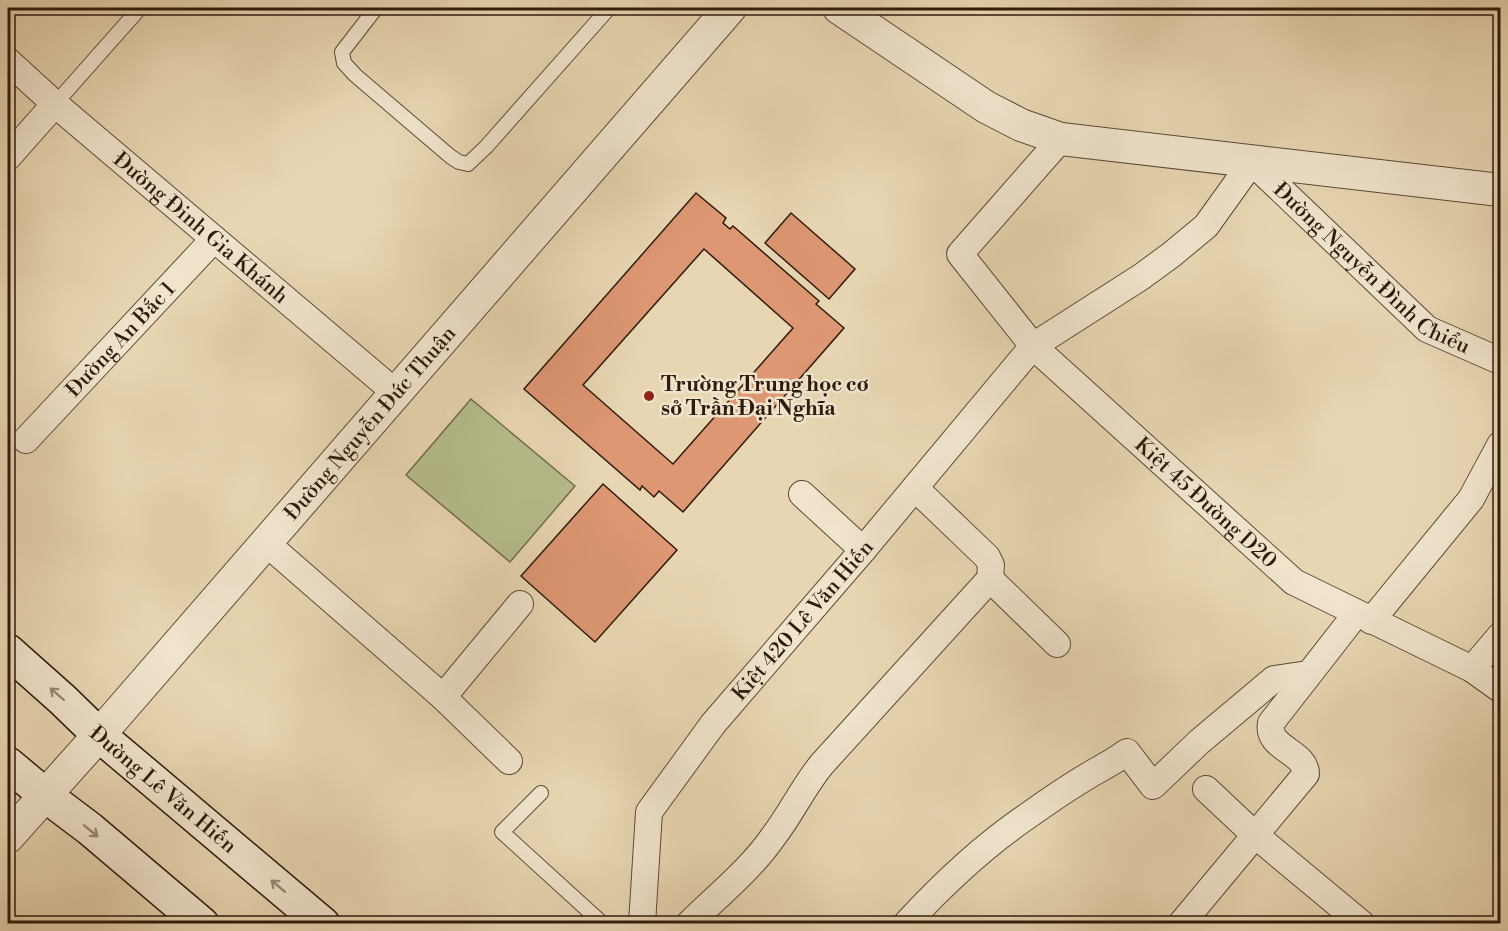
<svg xmlns="http://www.w3.org/2000/svg" width="1508" height="931" viewBox="0 0 1508 931" font-family="'Libre Bodoni',serif">
	<style>
		.pitch { fill: #b6be8c; stroke: #726c4c; stroke-width: 1.5 }
		.building { fill: #dd9772; stroke: #2e1b0d; stroke-width: 1.5; fill-rule: evenodd }
		.lines { fill: none; stroke-linecap: round; stroke-linejoin: round }
		.service-casing { stroke: #5c4a36; stroke-width: 16 }
		.minor-casing { stroke: #5c4a36; stroke-width: 28 }
		.tertiary-casing { stroke: #5c4a36; stroke-width: 34 }
		.secondary-casing { stroke: #2e1b0d; stroke-width: 36 }
		.service { stroke: #f0e4cd; stroke-width: 14 }
		.minor { stroke: #f0e4cd; stroke-width: 26 }
		.tertiary { stroke: #f0e4cd; stroke-width: 32 }
		.secondary { stroke: #f0e4cd; stroke-width: 33 }
		.oneway { stroke: #998a77 }
		.poi-dot { fill: #8f2418; stroke: #f0e4cd; stroke-width: 2 }
		.labels { text-anchor: middle; stroke-width: 5; stroke-linejoin: round; paint-order: stroke }
		.street-label { font-size: 21px; fill: #2e1b0d; stroke: #f0e4cd }
		.poi-label { font-size: 21px; font-weight: bold; fill: #2e1b0d; stroke: #f0e4cd; text-anchor: start }
	</style>
	<rect width="100%" height="100%" fill="#e8d6b2"/>
	<filter id="stains"><feTurbulence type="fractalNoise" baseFrequency=".00333" numOctaves="4"/><feColorMatrix values="0 0 0 0 .2 0 0 0 0 .09 0 0 0 0 .02 0 0 0 .5 -.17"/></filter>
	<radialGradient id="worn" r=".72"><stop offset=".6" stop-color="#630" stop-opacity="0"/><stop offset="1" stop-color="#630" stop-opacity=".3"/></radialGradient>
	<path class="pitch" d="M471 399 575 486 510 562 406 475Z"/>
	<path class="building" d="M696 193 726 218 723 223 730 229 733 226 819 301 816 304 844 328 683 512 659 491 654 497 642 486 640 490 524 389ZM704 249 793 328 673 464 583 385Z
		M791 213 855 269 829 299 765 243Z
		M603 484 677 550 595 642 521 576Z"/>
	<g class="lines">
		<g class="service-casing">
			<path id="service" d="M376 8 342 52 344 63 355 75 451 157 459 162 468 164 486 147 609 8
				M55 104 140 8
				M541 793 502 832 603 924"/>
		</g>
		<g class="minor-casing">
			<g id="minor">
				<path id="s1" d="M8 61 55 104 396 393"/>
				<path id="s2" d="M1061 139 960 254 1033 346 1294 582 1472 669 1500 689"/>
				<path d="M8 157 55 104"/>
				<path id="s3" d="M26 440 214 239"/>
				<path d="M802 494 863 550"/>
				<path d="M265 542 443 697 509 761"/>
				<path d="M990 579 1057 644"/>
				<path d="M1371 621 1471 499 1500 445"/>
				<path d="M1472 669 1500 636"/>
				<path d="M443 697 520 604"/>
				<path d="M1206 789 1255 835 1362 924"/>
				<path id="s4" d="M642 924 649 812 713 724 863 550 1033 346 1141 277 1171 255 1206 226 1252 162 1427 329 1500 361"/>
				<path d="M689 924C717 896 751 869 773 837 791 814 803 787 822 764L990 579 991 565 987 557 915 488"/>
				<path d="M906 924C942 885 982 847 1026 817 1047 802 1069 787 1091 774 1103 767 1115 761 1127 752L1153 786 1199 742 1274 679 1308 674"/>
				<path d="M1181 924 1306 774C1306 751 1266 749 1271 723L1356 614"/>
			</g>
		</g>
		<g class="tertiary-casing">
			<g id="tertiary">
				<path d="M839 8 986 107 1021 125 1061 139 1500 190"/>
				<path id="s5" d="M8 837 99 735 730 8"/>
			</g>
		</g>
		<g class="secondary-casing">
			<g id="secondary">
				<path id="s6" d="M8 651 63 700 99 735 323 924"/>
				<path d="M8 764 45 795 90 829 202 924"/>
			</g>
		</g>
		<use href="#service" class="service"/>
		<use href="#minor" class="minor"/>
		<use href="#tertiary" class="tertiary"/>
		<use href="#secondary" class="secondary"/>
	</g>
	<defs><path id="oneway-shaft" d="M-6 0H5M1.5-3L5.5 0L1.5 3" fill="none" stroke-width="1.6" stroke-linecap="round" stroke-linejoin="round" transform="scale(1.5)"/></defs>
	<g class="oneway">
		<use href="#oneway-shaft" transform="translate(57 694) rotate(-139)"/>
		<use href="#oneway-shaft" transform="translate(91 831) rotate(39)"/>
		<use href="#oneway-shaft" transform="translate(278 886) rotate(-140)"/>
	</g>
	<circle class="poi-dot" cx="649" cy="396" r="6"/>
	<g class="labels">
		<g class="street-label">
			<text dy="7" stroke="none"><textPath href="#s1" startOffset="255">Đường Đinh Gia Khánh</textPath></text>
			<text dy="7" stroke="none"><textPath href="#s4" startOffset="1167">Đường Nguyễn Đình Chiểu</textPath></text>
			<text dy="7" stroke="none"><textPath href="#s3" startOffset="138">Đường An Bắc 1</textPath></text>
			<text dy="7" stroke="none"><textPath href="#s5" startOffset="550">Đường Nguyễn Đức Thuận</textPath></text>
			<text dy="7" stroke="none"><textPath href="#s2" startOffset="504">Kiệt 45 Đường D20</textPath></text>
			<text dy="7" stroke="none"><textPath href="#s4" startOffset="358">Kiệt 420 Lê Văn Hiến</textPath></text>
			<text dy="7" stroke="none"><textPath href="#s6" startOffset="208">Đường Lê Văn Hiến</textPath></text>
		</g>
		<g class="poi-label">
			<text x="661" y="391">Trường Trung học cơ<tspan x="661" dy="24">sở Trần Đại Nghĩa</tspan></text>
		</g>
	</g>
	<rect width="1508" height="931" fill="none" stroke="#e8d6b2" stroke-width="30"/>
	<rect x="9" y="9" width="1490" height="913" fill="none" stroke="#2e1b0d" stroke-width="3"/>
	<rect x="15" y="15" width="1478" height="901" fill="none" stroke="#2e1b0d" stroke-width="1.5"/>
	<rect width="100%" height="100%" filter="url(#stains)"/>
	<rect width="100%" height="100%" fill="url(#worn)"/>
</svg>
